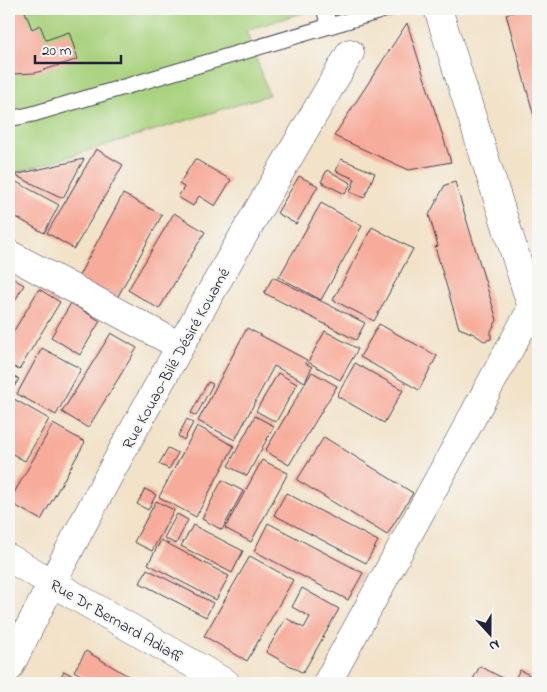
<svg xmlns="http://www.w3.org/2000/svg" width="547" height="692" viewBox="0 0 547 692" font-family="'Indie Flower',sans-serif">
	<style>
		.green { fill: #a8d27d; stroke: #657a5c }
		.building { fill: #f7ab9a }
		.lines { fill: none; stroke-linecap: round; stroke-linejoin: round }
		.service-casing { stroke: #413f50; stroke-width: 17 }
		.minor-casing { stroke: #413f50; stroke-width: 29 }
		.service { stroke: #fff; stroke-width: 15 }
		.minor { stroke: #fff; stroke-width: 28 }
		.labels { text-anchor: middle; stroke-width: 4; stroke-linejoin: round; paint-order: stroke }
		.street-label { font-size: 16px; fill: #22223b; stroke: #f6f6f2 }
	</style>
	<rect width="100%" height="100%" fill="#f6f6f2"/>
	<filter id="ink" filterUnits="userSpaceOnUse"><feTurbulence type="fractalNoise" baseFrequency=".02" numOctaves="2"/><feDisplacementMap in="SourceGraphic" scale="10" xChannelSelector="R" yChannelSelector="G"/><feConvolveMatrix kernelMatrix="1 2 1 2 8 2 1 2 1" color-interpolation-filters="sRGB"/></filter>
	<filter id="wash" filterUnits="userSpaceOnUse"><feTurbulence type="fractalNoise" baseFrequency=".0096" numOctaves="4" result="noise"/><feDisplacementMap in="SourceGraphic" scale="20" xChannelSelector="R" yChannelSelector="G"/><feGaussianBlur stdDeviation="1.12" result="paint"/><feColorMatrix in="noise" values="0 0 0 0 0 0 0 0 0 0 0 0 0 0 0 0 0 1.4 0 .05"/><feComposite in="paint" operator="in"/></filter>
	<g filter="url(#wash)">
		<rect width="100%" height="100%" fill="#f2e2c8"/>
		<path class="green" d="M9 9H316L246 30 269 95 9 175Z"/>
		<g id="blocks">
			<path class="building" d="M9 9H24L32 29 40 25 46 40 69 32 78 59 35 73 13 74 9 66Z
				M525 9H538V131L506 14Z
				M407 23 451 162 409 170 334 136Z
				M96 149 123 165 74 249 47 233Z
				M84 159 63 198 14 175Z
				M195 159 231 180 215 206 199 196 193 206 178 197 184 187 179 184Z
				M341 159 375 173 364 198 350 192 355 179 336 171Z
				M327 170 351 183 345 194 321 182Z
				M299 176 318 186 296 224 277 213Z
				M9 178 59 205 44 233 9 213Z
				M455 182 497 320 491 331V339L484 341 474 334 459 328 435 247 438 246 429 215 445 185Z
				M123 194 162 215 116 300 77 279Z
				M321 203 362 226 321 300 279 277Z
				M174 213 205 232 159 309 128 290Z
				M372 227 413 249 374 321 333 300Z
				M9 276 24 285 9 311Z
				M273 277 365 323 356 340 264 293Z
				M39 289 60 302 19 370 9 364V339Z
				M71 303 100 321 80 355 51 337Z
				M379 324 437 356 419 390 360 357Z
				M247 328 307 360 305 363 312 367 305 382 274 366 235 440 198 421Z
				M325 331 358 349 340 380 308 362Z
				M111 333 137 348 88 428 62 412Z
				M42 348 81 369 56 415 17 394Z
				M355 363 403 390 384 423 337 396Z
				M312 372 337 386 289 465 265 451Z
				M9 373 19 379 9 395Z
				M278 373 297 384 276 422 256 411Z
				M208 382 213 384 196 416 191 413Z
				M14 399 49 419 25 461 9 452V408Z
				M255 416 274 426 247 476 228 466Z
				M187 419 193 423 184 440 178 436Z
				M53 424 85 442 41 520 9 502Z
				M197 426 234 446 196 517 159 497Z
				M324 437 413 493 387 535 297 480Z
				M168 448 178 453 169 469 159 464Z
				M262 460 288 473 251 542 225 528Z
				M222 480 243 491 222 530 202 519Z
				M145 489 156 495 148 510 137 504Z
				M286 493 378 541 366 563 274 515Z
				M156 501 174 510 152 551 134 542Z
				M177 514 188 520 176 544 164 538Z
				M268 523 363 573 348 600 254 551Z
				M193 525 243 551 232 573 181 546Z
				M161 540 229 576 216 600 148 564Z
				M250 556 293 580 247 661 204 636Z
				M147 569 213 603 206 617 140 583Z
				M302 588 339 609 303 673 266 652 286 618 304 628 310 617 292 607Z
				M86 651 140 683H95L74 671Z
				M480 666 508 681 506 683H471Z
				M520 670 538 680V683H512Z
				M64 671 75 677 72 683H57Z
				M350 677 361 683H347Z"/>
		</g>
	</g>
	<g filter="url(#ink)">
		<use href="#blocks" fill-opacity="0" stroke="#413f50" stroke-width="1"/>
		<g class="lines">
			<g class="service-casing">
				<path id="service" d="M324 9 329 25
					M9 119 33 114 387 9"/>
			</g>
			<g class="minor-casing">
				<path id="minor" d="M438 9 537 324
					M9 254 180 346
					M9 558 226 683
					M9 668C113 458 231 255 350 53
					M327 683 532 308"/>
			</g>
			<use href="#service" class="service"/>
			<use href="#minor" class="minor"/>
		</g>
	</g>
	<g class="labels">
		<g class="street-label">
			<text transform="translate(175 358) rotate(-61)" y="6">Rue Kouao-Bilé Désiré Kouamé</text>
			<text transform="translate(117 620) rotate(30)" y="6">Rue Dr Bernard Adiaffi</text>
		</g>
	</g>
	<rect width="547" height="692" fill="none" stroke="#f6f6f2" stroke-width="30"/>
	<g transform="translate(490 634) rotate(159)" stroke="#f6f6f2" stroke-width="4" paint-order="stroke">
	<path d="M0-4L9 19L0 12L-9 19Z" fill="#22223b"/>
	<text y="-8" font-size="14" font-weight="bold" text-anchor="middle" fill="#22223b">N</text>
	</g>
	<path d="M35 55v8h86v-8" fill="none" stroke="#22223b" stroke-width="2.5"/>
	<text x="42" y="55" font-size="15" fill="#22223b" stroke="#f6f6f2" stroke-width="4" paint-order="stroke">20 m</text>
</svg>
